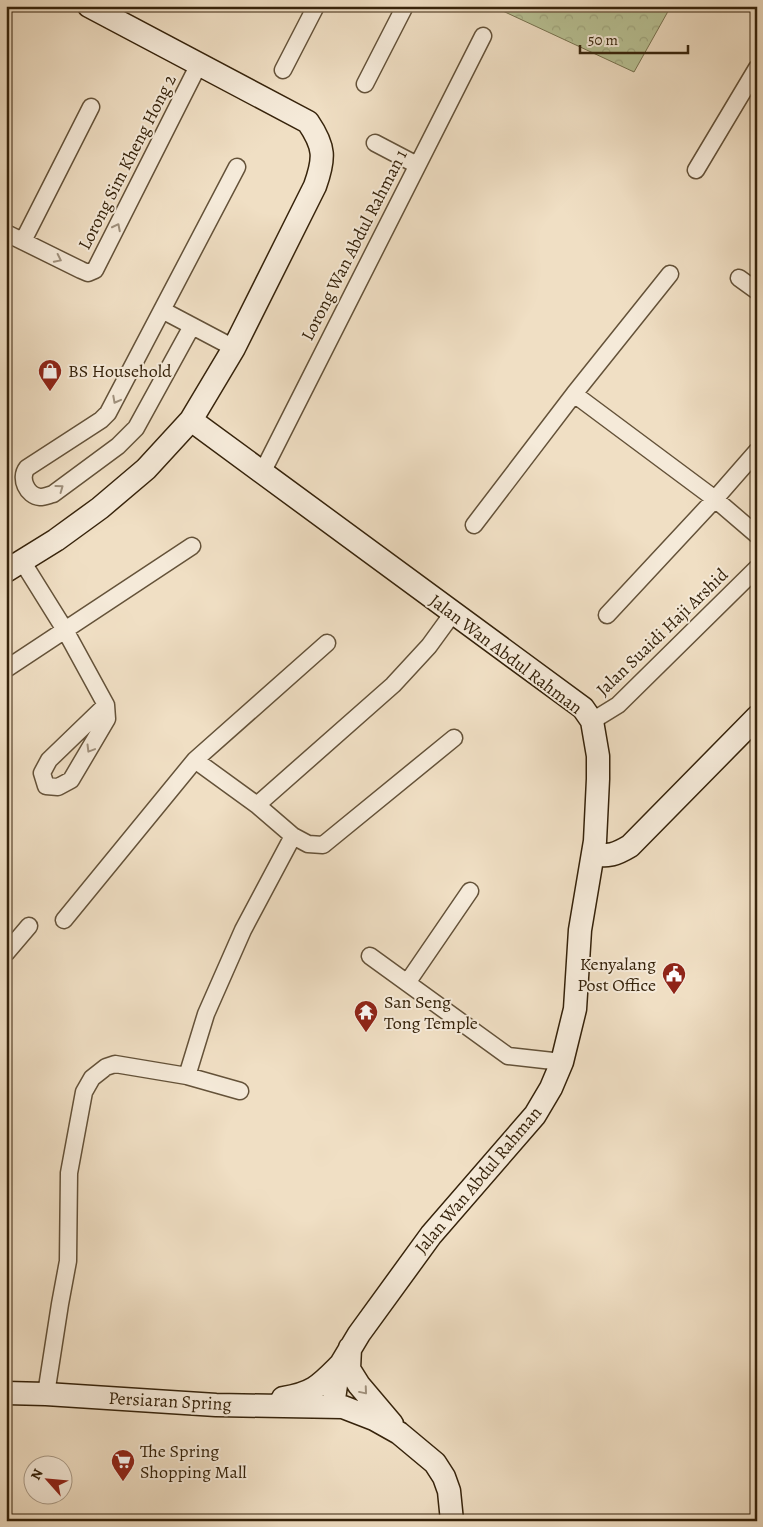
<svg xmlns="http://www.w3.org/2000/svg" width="763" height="1527" viewBox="0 0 763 1527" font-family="Alegreya,serif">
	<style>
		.park { fill: url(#park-crowns); stroke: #777250 }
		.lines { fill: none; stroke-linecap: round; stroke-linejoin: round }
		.street-casing { stroke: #645239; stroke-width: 19 }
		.secondary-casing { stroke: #36230b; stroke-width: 25 }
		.street { stroke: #f5ead9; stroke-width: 16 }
		.secondary { stroke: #f5ead9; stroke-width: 22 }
		.oneway { stroke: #9f907c }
		.labels { text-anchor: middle; stroke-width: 4; stroke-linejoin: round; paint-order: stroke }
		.street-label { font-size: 18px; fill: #36230b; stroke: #f5ead9 }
		.poi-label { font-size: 18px; fill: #36230b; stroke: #f5ead9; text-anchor: start }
	</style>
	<defs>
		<pattern id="park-crowns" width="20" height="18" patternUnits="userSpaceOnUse" patternTransform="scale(1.25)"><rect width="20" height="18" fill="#b8c295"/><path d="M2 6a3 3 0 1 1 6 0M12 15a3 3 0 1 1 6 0" fill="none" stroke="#9fa67f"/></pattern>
	</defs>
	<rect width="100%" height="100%" fill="#f0dfc4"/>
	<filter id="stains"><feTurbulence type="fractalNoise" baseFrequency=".004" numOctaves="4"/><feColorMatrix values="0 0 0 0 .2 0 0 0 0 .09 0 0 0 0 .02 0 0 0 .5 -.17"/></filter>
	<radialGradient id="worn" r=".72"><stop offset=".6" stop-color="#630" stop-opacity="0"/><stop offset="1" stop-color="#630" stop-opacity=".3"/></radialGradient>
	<path class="park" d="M492 6H671L634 72Z"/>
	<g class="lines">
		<g class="street-casing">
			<path id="street" d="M283 70 316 6
				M365 84 405 6
				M375 143 417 165
				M696 170 757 68
				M6 233 81 270 88 273 95 270 199 64
				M23 241 91 107
				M739 278 757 291
				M162 310 108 413 101 420 27 468C19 478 27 496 40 497 44 497 49 495 53 494L118 446 136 428 192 326
				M234 348 162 310 237 167
				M574 394 715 499 757 535
				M262 473 483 36
				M474 525 574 394 670 274
				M22 561 65 630 106 705 107 719 71 780 58 787 46 786 42 773 49 760 106 705
				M607 615 715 499 757 451
				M6 669 192 546
				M592 721 618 705 757 568
				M195 760 257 805 293 836 308 844 323 845 454 738
				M257 805 393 685 429 646 453 613
				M64 920 195 760 327 643
				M6 953 29 926
				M370 956 508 1056 562 1062
				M407 983 470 891
				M187 1076 206 1014 243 930 293 836
				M46 1394 60 1304 68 1261 69 1173 84 1092 92 1078 106 1067 115 1064 187 1076 240 1091"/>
		</g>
		<g class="secondary-casing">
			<path id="secondary" d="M191 420 583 708 592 721 598 756V779L595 841 580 930 575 1009 562 1062 551 1088 535 1115 431 1235 359 1334 341 1364 336 1385 333 1406
				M6 571 56 540 100 508 146 469 191 420 234 348 315 186C325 158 325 147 308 122L89 6
				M593 855C610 856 615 855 630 846L757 717
				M350 1348 349 1369 359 1385 392 1424
				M6 1393 46 1394 216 1405 343 1407 374 1419 399 1433 435 1463 444 1477 449 1491 452 1521
				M283 1398C314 1393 320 1385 341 1364"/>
		</g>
		<use href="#street" class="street"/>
		<use href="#secondary" class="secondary"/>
	</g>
	<defs><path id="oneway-chevron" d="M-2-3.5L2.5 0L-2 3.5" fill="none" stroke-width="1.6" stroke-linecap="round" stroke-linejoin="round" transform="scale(1.25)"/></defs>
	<g class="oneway">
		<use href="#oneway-chevron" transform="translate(117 227) rotate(-63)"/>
		<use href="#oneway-chevron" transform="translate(58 259) rotate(26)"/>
		<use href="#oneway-chevron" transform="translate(116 400) rotate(118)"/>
		<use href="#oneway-chevron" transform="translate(60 488) rotate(-36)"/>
		<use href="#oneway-chevron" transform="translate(90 749) rotate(121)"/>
		<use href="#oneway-chevron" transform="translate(364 1391) rotate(50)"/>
	</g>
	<defs>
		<g id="shop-pin" transform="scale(1.25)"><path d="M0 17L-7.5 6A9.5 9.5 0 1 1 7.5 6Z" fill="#8f2418" stroke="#f5ead9"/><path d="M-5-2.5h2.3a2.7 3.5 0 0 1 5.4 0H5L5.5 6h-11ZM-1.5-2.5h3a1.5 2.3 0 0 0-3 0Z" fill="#fff"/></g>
		<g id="civic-pin" transform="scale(1.25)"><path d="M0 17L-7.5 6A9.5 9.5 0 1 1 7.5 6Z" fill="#8f2418" stroke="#f5ead9"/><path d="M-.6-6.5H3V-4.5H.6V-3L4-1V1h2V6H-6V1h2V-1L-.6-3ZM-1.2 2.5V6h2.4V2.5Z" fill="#fff"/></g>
		<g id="temple-pin" transform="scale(1.25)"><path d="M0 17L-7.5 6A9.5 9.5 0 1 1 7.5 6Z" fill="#8f2418" stroke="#f5ead9"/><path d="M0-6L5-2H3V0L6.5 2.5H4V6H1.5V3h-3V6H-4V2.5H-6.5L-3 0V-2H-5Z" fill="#fff"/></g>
		<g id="supermarket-pin" transform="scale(1.25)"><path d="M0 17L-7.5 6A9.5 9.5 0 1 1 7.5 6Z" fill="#8f2418" stroke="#f5ead9"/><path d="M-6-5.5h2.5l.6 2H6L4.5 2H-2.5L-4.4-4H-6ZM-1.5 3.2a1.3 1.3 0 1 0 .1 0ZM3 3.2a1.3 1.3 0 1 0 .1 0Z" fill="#fff"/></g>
	</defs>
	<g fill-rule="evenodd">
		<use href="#shop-pin" x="50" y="371"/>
		<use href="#civic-pin" x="674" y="974"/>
		<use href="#temple-pin" x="366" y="1012"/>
		<use href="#supermarket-pin" x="123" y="1461"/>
	</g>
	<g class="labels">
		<g class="street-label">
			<text transform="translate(127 162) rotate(-63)" y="6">Lorong Sim Kheng Hong 2</text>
			<text transform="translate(354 245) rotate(-63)" y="6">Lorong Wan Abdul Rahman 1</text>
			<text transform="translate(662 632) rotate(-44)" y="6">Jalan Suaidi Haji Arshid</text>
			<text transform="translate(506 654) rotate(37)" y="6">Jalan Wan Abdul Rahman</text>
			<text transform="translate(478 1180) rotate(-50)" y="6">Jalan Wan Abdul Rahman</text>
			<text transform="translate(170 1401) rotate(3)" y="6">Persiaran Spring</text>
		</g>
		<g class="poi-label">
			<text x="68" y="377">BS Household</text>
			<text x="656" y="970" text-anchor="end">Kenyalang<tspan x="656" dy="21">Post Office</tspan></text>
			<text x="384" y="1008">San Seng<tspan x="384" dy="21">Tong Temple</tspan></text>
			<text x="140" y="1457">The Spring<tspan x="140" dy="21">Shopping Mall</tspan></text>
		</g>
	</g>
	<rect width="763" height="1527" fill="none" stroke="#f0dfc4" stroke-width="25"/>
	<rect x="8" y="8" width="748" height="1512" fill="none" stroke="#36230b" stroke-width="2.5"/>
	<rect x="12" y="12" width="738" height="1502" fill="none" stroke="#36230b"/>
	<g transform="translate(48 1480) rotate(297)"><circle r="24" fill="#f5ead9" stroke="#a99a87"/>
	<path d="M0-4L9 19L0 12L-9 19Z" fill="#8f2418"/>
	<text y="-8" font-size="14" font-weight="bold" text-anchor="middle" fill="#36230b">N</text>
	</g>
	<path d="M580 45v8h108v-8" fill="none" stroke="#36230b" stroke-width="2.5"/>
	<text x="588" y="45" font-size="15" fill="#36230b" stroke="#f5ead9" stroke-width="4" paint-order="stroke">50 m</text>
	<rect width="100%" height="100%" filter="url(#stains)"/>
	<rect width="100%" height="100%" fill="url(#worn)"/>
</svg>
